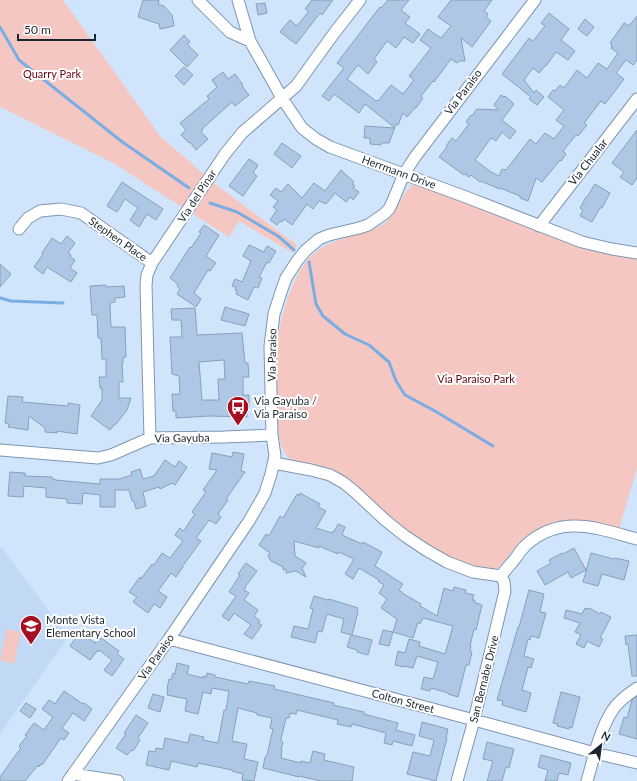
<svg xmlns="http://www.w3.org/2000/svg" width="637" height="781" viewBox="0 0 637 781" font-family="Lato,sans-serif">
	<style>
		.built { fill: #c1d9f5 }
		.green { fill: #f5c7c3 }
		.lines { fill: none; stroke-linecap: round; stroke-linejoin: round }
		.stream { stroke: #7aade3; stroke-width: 3 }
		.building { fill: #aec7e4; stroke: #88a0bb; fill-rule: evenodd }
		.minor-casing { stroke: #7d96b0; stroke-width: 13 }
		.minor { stroke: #fff; stroke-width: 11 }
		.labels { text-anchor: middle; stroke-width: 4; stroke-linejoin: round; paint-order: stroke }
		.park-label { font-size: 11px; fill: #670611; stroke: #fff }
		.street-label { font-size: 11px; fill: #1c2630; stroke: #fff }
		.poi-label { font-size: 11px; fill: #1c2630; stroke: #fff; text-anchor: start }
	</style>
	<rect width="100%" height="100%" fill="#d0e5fc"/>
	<path class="built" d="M0 548 3 549 68 637 0 734Z"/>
	<path class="green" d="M0 0H63L160 136 215 184 297 245 293 253 239 221 229 237 113 163 0 107Z
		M412 185 420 186 637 258V469L619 529C600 525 580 519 561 521 546 522 527 534 518 544 512 551 506 559 501 566 474 583 405 531 384 514 372 505 362 493 351 483 345 477 337 471 329 468 315 463 293 467 285 453 277 440 278 424 277 409 276 388 276 367 277 346 279 322 289 289 301 269 315 245 338 240 362 233 369 231 377 228 384 224 398 213 400 196 412 185Z
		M7 629 21 632 14 664 0 660Z"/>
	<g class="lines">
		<path class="stream" d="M0 27 19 60 121 141 189 188
			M210 203 237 212 278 236 294 250
			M309 262 316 304 323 316 345 334 369 345 389 362 396 381 405 395 435 411 493 446
			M0 298 11 301 63 303"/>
	</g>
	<path class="building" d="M143 0H159L158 4 164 6 172 15 174 26 160 29 159 24 138 17Z
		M312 0H333L322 15 320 13 296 44 280 32 290 20 297 26 309 11 305 9Z
		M388 0H409L401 10 410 17 405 23 420 34 413 43 404 37 396 48 387 41 374 59 377 62 368 74 358 65 347 79 376 101 377 100 378 101 391 85 403 94 414 80 409 76 431 48 420 40 428 29 441 38 451 26 438 17 451 0H492L484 11 488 14 486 17 491 21 472 47 461 38 465 61H459L457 63 451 59 434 82 433 81 421 96 423 98 416 108H415L407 117 403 113 398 125 396 124 389 143H381V145L370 144V138H364L365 126 395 128 365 104 359 113 334 94 329 101 322 96 344 68 337 63 373 16 380 7 381 8Z
		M265 3 267 13 258 15 256 4Z
		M549 13 569 29 561 40 575 51 568 60 556 52 546 66H545L539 73 533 68 524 80 534 93 536 90 544 97 537 105 529 99 531 97 502 74 529 38 533 41 545 26 541 23Z
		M637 16V60L633 65 626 60 616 73 624 79 605 104 601 101 584 123 587 125 578 136 576 135 563 151 566 154 561 161 560 160 542 182 536 178 528 201 520 198V196L500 188V189L480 181V182L471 175 469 177 465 174 464 175 439 157 447 147 446 146 452 138 456 141 469 124 466 122 471 115 472 116 477 109 499 110 494 105 501 95 504 97 505 96 514 104 502 120 516 131 510 139 502 132 496 141 491 138 475 160 491 172 499 176 502 169 506 170 530 139 536 144 545 133 554 139 564 126 556 120 564 110 548 97 553 90 555 91 560 85 564 88 577 70 587 78 598 63 607 69 618 53 611 48 613 47 611 46 612 44 610 43 624 23 629 26Z
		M585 19 594 27 587 36 578 29Z
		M184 35 190 42 187 44 198 55 187 67 170 50Z
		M184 67 193 75 184 85 175 76Z
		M223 72 228 79 235 74 243 85 242 86 249 95 235 106 232 102 202 129 203 130 201 132 208 139 196 150 190 142 189 143 181 135 186 130 180 123 209 99 207 96 217 87 212 80Z
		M637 130V178L632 185 620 177 624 172 612 163Z
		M282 143 301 156 292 168 274 154Z
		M249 159 258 165 253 173 257 176 243 196 229 186Z
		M341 170 354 182 352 184 355 186 353 188 359 192 353 200 350 197 346 202 335 193 326 204 319 201 313 209 307 204 292 225 284 219 282 222 280 221 277 225 270 220 277 210 273 207 278 201 270 195 276 188 281 192 288 184 302 198 314 183 325 191Z
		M122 182 163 209 156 220 147 214 139 227 130 220 138 208 125 199 117 212 107 206Z
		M595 184 610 193 602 208H600L592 222 580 216 583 210 580 208 586 197H587Z
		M204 225 219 235 206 256 216 263 210 271 208 270 194 293 201 299 196 307 177 294 180 289 177 286 178 284 170 278 190 247 191 248 201 233 199 232Z
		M67 236 75 243 68 253 71 255 70 257 75 260 70 268 77 273 71 282 47 267 43 274 34 267 43 254 42 253 52 238 61 244Z
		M249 245 264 252 267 246 276 251 269 263 267 262 259 277 262 278 258 288 254 287 248 300 236 294 237 290H235L236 287 232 286 235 279 242 282 251 261 243 256Z
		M0 264 11 274 0 287Z
		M106 285V287L124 286 125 297 115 298V302L110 303 111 327H125L126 357H123V363H122L123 382H119V398H131L127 410 116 424H115L110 430 91 416 102 400V388H100L99 377H106V359H102L101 338H98L97 315H92L90 286Z
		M225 307 249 314 245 326 221 320Z
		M195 308 197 335 242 333 245 363H248L249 377H243V395H249V407H247V417L209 416 176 418V411H173L172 394H180L179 376 172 374 170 337H182L181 320H172L171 309ZM224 360 225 379H218L219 400H202L199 362Z
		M8 396 23 397 22 402 68 406V403L80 405 77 434 57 431V433L45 432V428L29 416 28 430 8 427 9 424 5 423Z
		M233 452 244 454 241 471 245 472 226 499 228 500 218 514 221 517 216 524 209 520 196 538 201 541 182 567H183L176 577 171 573 158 591 167 597 160 608 154 604 148 613 133 602 137 597 129 592 140 577 141 579 152 564 154 565 162 553 170 558 183 541 175 535 180 528 183 531 185 529 195 514 192 512 206 492 203 490 217 470 209 469 212 453 232 457Z
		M165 460 175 467 179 461 187 467 175 485 172 483 160 489 159 487 143 492 146 506 136 509 134 501H132L129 490H115V507H100V495L83 493 82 504 67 503V499L46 497V488L24 486 23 497 8 496 10 472 25 473V476L52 477V479H55V480L100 484V479H119L132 475 131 472 140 469 143 479 154 476Z
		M300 493 320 504 318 507 326 511 316 528 332 533 333 531 334 532 338 524 345 527 342 535 362 544 363 542 382 552 375 566 403 584 399 590 402 592V593L421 604 420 606 437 616 444 588 453 591 454 587 466 590 465 593 474 595 472 600H475L474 602 482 605 476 630 474 629 470 646H471L470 651 472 652 469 665H466L458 697 448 694V693L431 688 430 691 421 689 424 677 433 679 438 662 417 656 413 668 404 666V667L395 665 398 651 405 653 409 639 420 642 419 646 445 654 453 626 423 618 420 624 418 622 413 638 393 632 397 619 381 608 387 599 379 593 384 585 378 581 379 580 359 568 353 579 345 574 354 559 339 552 338 554 319 546V548L294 541 295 556 306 563 302 568 306 577 296 571 286 573V569L283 570V567L271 561 268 556 270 553 259 545 266 534 269 536 280 516 283 518 297 494 299 496Z
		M574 548 586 570 571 578 568 572 545 585 537 571 551 563 549 560 562 553 563 554Z
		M591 553 614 559 615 558 629 561 624 580 602 574 598 586 583 582Z
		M246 563 257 571 245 587H246L244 590 249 593 244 600 258 610 254 616 260 621 258 623 262 625 252 639 244 634 251 625 234 613 229 621 222 616 236 596 229 592 240 575 238 574Z
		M529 590 544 594 540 612 546 613 539 638 531 636 530 640 528 639 524 656 534 659 531 668 528 667 522 690 531 693 526 712 502 705 503 701 497 700 518 627H519Z
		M314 596 328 600 329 599 358 608 357 611 358 612 352 635 372 640 368 655 357 652V650L347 647 351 635 341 632 344 619 327 614 322 632 318 631 315 643 291 637 294 626 308 629 313 609 310 608Z
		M585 608 588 609 589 608 600 614 601 612 611 617 600 638 603 639 599 647 587 641 584 648 576 644 581 635 575 632 580 623 564 618 566 610 582 614Z
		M383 630 393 632 389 646 379 644Z
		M80 632 95 643 98 638 100 640 101 638 119 651 117 654 124 659 112 676 104 670 112 660 99 650 98 652 97 651 90 660 70 646Z
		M637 635V676H632L628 644 626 645 625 636Z
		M177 663 189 666 187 674 203 678V676L206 677 207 673 215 675V677L248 684 249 681 275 686 274 689 334 703 333 705 364 712V714L398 723 396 730 415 735 412 746 393 741 392 745 384 743 386 733 352 724 351 727 337 724 338 720 297 710 296 714 290 713 289 718H286L281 739V741L283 742 281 750H282L281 758 301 763V761L310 763 313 751 325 754 324 760 354 767 352 781H321L299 776V777L263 768 265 757H266L267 755 273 729 270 728 272 718 257 715V713L238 708 232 741 247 744 244 759 258 762 254 781 242 780 243 774 232 771V770L198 763 197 767 171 761 169 770 146 765 149 751 155 752 156 748 163 749 165 738 188 743 190 734 204 737 203 740 218 743 224 710H226L229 691 212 688 211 694 203 692 198 714 185 711 187 699 167 695 168 689H167L169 679 171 680 173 673 175 674Z
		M64 691 83 704 84 703 92 709 84 721 73 713 62 728 69 733 64 740 61 738 42 765 41 764 39 767 38 765 25 781H0V777L12 760 21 748 19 746 27 736 25 735 34 723 44 730 53 717 42 709 49 700 55 704Z
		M561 692 580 697 572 728 569 727V729L557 726 558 724 553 723Z
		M153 694 164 697 160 712 148 708Z
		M637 696V739L619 734 624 717 627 718 632 700Z
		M26 703 36 709 30 718 20 711Z
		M136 715 148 723 138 738 140 740 133 751 132 750 127 755 116 748 126 734 124 733Z
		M422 722 448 729 446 738H447L436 781 407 774 413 752 430 756 434 740 419 736Z
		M487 742 514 749 509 768 506 767 502 781H487L493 761 483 759Z
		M541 755 571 763 568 775 559 773 557 781H545L548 770 538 767Z"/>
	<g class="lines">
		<g class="minor-casing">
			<path id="minor" d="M198 0 230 32 250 41
				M238 0 250 41 282 98 302 128 316 139 330 147 466 197 582 242 612 249 637 253
				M539 226 637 99
				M19 229 28 218 40 211 61 209 81 213 152 263
				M150 438 146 285 147 275 152 263 225 154 242 133 296 86 335 32 360 0
				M0 450 98 458 111 455 150 438 224 437 272 435
				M274 463 311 470 330 475 344 483 355 492 385 520 405 536 426 550 447 562 473 572 501 576
				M501 576C505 570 510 565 515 559 518 554 522 549 526 545 561 514 597 528 637 539
				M169 639 474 720 595 753 637 763
				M73 774 118 781
				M68 781 169 639 249 521 260 502 265 493 271 474 275 456 272 435 270 346 274 314 282 289 286 278 297 261 305 251 319 239 329 235 359 228 368 225 384 214 389 209 392 203 404 174 415 157 535 0
				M457 781 474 720 505 591 504 582 501 576
				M587 781C594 757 599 732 612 711 618 701 628 694 637 688"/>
		</g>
		<use href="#minor" class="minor"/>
	</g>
	<defs>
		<g id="bus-pin" transform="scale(1.15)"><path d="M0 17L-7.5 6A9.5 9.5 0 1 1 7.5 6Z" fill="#a60e22" stroke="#fff"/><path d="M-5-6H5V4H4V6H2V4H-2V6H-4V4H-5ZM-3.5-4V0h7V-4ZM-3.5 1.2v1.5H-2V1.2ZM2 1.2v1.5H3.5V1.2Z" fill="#fff"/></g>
		<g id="school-pin" transform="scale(1.15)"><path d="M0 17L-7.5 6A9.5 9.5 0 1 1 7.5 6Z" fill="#a60e22" stroke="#fff"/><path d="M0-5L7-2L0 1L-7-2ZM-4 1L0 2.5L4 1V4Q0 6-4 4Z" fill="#fff"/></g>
	</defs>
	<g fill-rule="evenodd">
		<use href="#bus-pin" x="238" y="407"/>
		<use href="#school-pin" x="31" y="626"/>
	</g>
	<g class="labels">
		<g class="park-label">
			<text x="52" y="78">Quarry Park</text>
			<text x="476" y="383">Via Paraiso Park</text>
		</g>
		<g class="street-label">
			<text transform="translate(463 92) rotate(-53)" y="4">Via Paraiso</text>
			<text transform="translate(588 162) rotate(-52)" y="4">Via Chualar</text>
			<text transform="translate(399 172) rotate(20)" y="4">Herrmann Drive</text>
			<text transform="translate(197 196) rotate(-57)" y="4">Via del Pinar</text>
			<text transform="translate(118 239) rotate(35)" y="4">Stephen Place</text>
			<text transform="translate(272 355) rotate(-89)" y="4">Via Paraiso</text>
			<text transform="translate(182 438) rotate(-1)" y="4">Via Gayuba</text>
			<text transform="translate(156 657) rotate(-55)" y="4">Via Paraiso</text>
			<text transform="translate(484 679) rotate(-76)" y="4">San Bernabe Drive</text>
			<text transform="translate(403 701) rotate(15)" y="4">Colton Street</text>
		</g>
		<g class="poi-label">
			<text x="254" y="405">Via Gayuba /<tspan x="254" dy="13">Via Paraiso</tspan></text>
			<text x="46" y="624">Monte Vista<tspan x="46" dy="13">Elementary School</tspan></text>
		</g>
	</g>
	<g transform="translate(601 745) rotate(29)" stroke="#ffffff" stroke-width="3" paint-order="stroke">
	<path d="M0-3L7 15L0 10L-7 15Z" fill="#1c2630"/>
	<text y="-6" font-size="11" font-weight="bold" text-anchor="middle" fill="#1c2630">N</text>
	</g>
	<path d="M18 34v6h77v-6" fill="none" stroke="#1c2630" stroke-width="2"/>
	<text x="24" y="34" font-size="12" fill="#1c2630" stroke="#ffffff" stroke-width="3" paint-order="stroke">50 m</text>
</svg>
